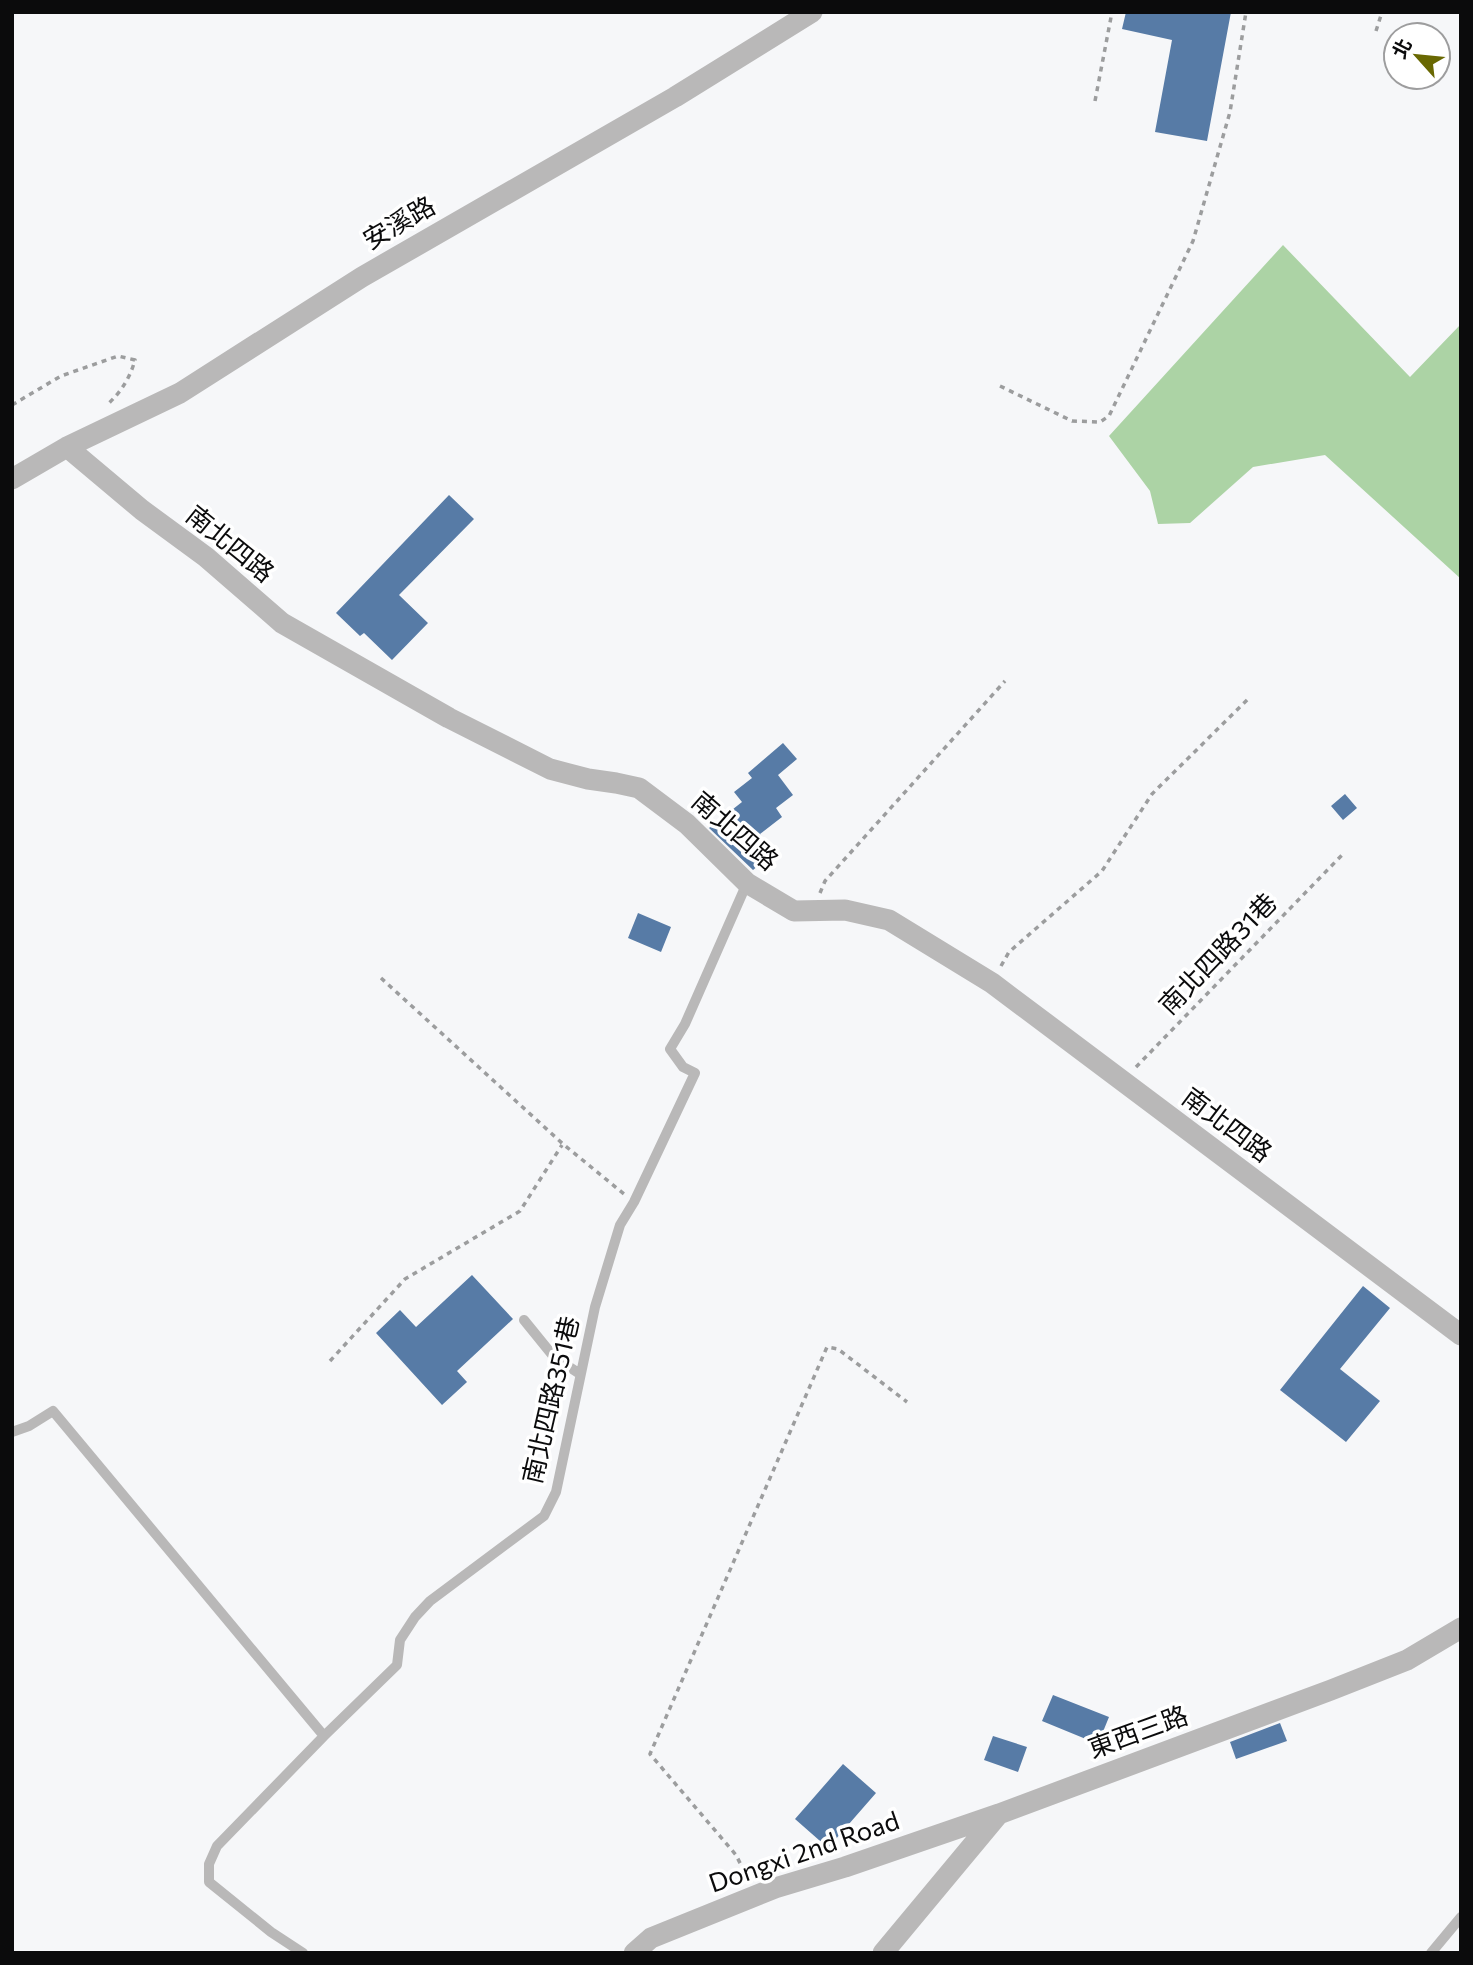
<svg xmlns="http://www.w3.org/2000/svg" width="1473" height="1965" viewBox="0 0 1473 1965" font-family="Commissioner,'Noto Sans TC',sans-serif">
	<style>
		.green { fill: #acd3a5 }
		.building { fill: #577ba6 }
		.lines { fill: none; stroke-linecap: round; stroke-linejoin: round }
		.path { stroke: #9c9d9e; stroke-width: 3.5; stroke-dasharray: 5 5; stroke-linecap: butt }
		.service { stroke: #b9b8b8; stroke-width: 10 }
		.minor { stroke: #b9b8b8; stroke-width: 21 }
		.labels { text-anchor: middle; stroke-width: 7; stroke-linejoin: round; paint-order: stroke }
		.street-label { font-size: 26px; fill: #0b0b0c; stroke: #fff }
	</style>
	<rect width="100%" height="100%" fill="#f6f7f9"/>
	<path class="green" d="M1283 245 1410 377 1461 324V579L1325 455 1253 467 1190 523 1158 524 1150 491 1109 436Z"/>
	<path class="building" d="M1126 12H1231L1207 141 1155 132 1172 40 1122 29Z
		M449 495 474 519 399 595 428 623 392 660 364 633 360 636 336 613Z
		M783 743 797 759 778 775 793 795 776 808 782 817 760 834 774 853 753 870 709 828 742 802 734 792 752 778 748 773Z
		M1345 794 1357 808 1343 820 1331 806Z
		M638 913 671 927 661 952 628 938Z
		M472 1275 513 1319 457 1371 467 1382 442 1405 376 1333 400 1310 416 1327Z
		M1363 1286 1390 1308 1340 1369 1380 1401 1346 1442 1280 1390Z
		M1053 1695 1109 1717 1098 1744 1042 1721Z
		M1280 1723 1287 1741 1236 1759 1230 1742Z
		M993 1736 1027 1747 1018 1772 984 1760Z
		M843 1764 876 1793 828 1848 795 1819Z"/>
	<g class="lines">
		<path class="path" d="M1376 31 1382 12
			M1095 101 1112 12
			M1000 386 1072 421 1100 422 1109 416 1193 241 1230 112 1246 12
			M12 405 61 376 118 356 135 360C130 378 121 392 107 405
			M820 893 825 881 1005 681
			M1001 966 1009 952 1102 871 1152 794 1250 697
			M381 978 563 1144 624 1194
			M1136 1067 1342 855
			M330 1361 405 1279 520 1211 562 1145
			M749 1881 736 1855 650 1754 827 1347 838 1349 907 1402"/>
		<path class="service" d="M524 1320 554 1357 580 1374
			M12 1432 29 1426 53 1411 324 1736
			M303 1953 271 1932 209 1882V1864L217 1846 324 1736 397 1665 400 1640 415 1617 430 1601 544 1516 556 1492 595 1307 620 1225 634 1202 695 1073 683 1067 670 1049 685 1024 747 883
			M1431 1953 1461 1917"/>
		<path class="minor" d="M67 447 142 510 206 557 282 623 449 718 550 769 588 779 616 783 639 788 687 824 747 883 794 911 845 910 889 920 992 983 1461 1335
			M12 479 67 447 180 393 362 277 675 97 812 12
			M634 1953 651 1938 775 1888 845 1867 999 1814 1331 1690 1407 1660 1461 1628
			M883 1953 997 1816"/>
	</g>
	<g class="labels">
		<g class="street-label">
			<text transform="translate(399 223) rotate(-30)" y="9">安溪路</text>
			<text transform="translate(230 544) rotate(39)" y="9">南北四路</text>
			<text transform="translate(735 831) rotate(41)" y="9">南北四路</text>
			<text transform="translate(1218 954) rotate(-46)" y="9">南北四路31巷</text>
			<text transform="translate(1227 1125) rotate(37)" y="9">南北四路</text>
			<text transform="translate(551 1400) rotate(-77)" y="9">南北四路351巷</text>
			<text transform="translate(1138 1732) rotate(-20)" y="9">東西三路</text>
			<text transform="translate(804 1852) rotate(-19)" y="9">Dongxi 2nd Road</text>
		</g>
	</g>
	<rect width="1473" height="1965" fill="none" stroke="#0b0b0c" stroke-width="28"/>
	<g transform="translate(1417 56) rotate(297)"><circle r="33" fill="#ffffff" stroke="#9d9d9e" stroke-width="2"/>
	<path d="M0-5L12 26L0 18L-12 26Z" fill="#696802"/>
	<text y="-10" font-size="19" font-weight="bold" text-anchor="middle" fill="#0b0b0c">北</text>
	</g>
</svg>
